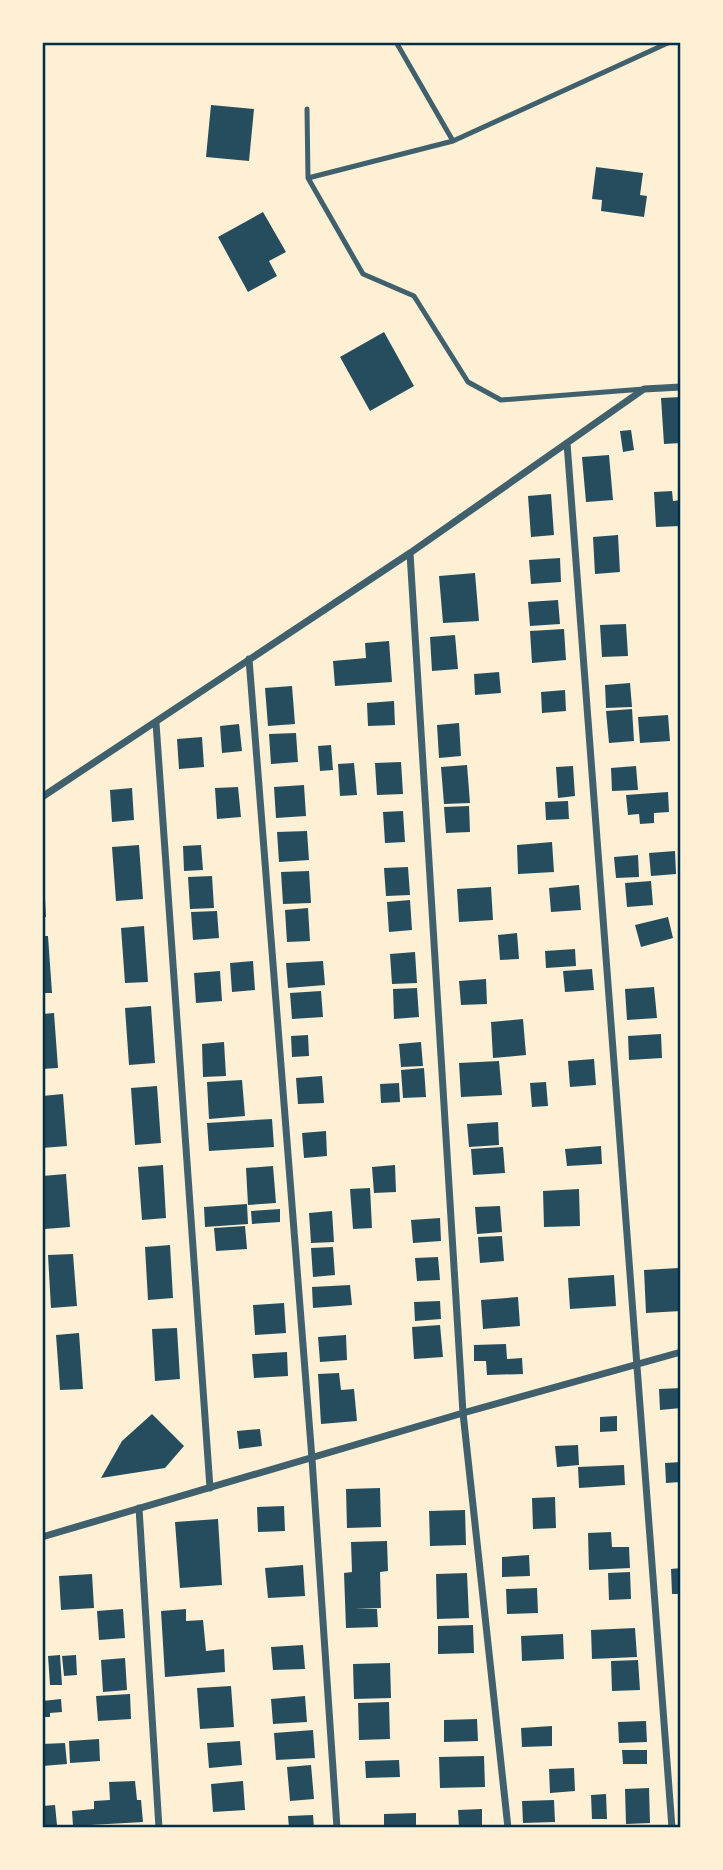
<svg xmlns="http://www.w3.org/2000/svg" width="723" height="1870" viewBox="0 0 723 1870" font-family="'Exo 2',sans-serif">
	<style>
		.building { fill: #264d5e }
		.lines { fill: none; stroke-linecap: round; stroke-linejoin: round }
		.service { stroke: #3f606c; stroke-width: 5 }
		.minor { stroke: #3f606c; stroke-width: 7 }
		.neatline { fill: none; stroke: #003049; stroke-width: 2.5 }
	</style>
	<rect width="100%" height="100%" fill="#fdf0d5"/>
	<path class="building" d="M211 105 254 109 249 161 206 157Z
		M596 167 643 173 640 195 647 196 644 217 601 211 602 200 592 199Z
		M263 212 286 252 269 261 277 276 248 292 218 237Z
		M384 332 414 386 370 411 340 357Z
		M681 397V443L664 444 661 398Z
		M631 430 634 450 623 452 620 431Z
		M609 455 613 500 586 502 582 457Z
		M672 491 673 501 681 500V526L656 527 654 492Z
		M551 494 554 535 531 537 528 496Z
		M618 535 620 572 595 574 593 537Z
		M560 558 561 582 531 584 529 560Z
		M475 573 479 621 443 623 439 576Z
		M558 600 560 624 530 626 528 602Z
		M626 624 628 656 602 657 600 625Z
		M564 629 566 660 532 663 530 631Z
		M455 635 458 669 432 671 430 637Z
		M389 641 392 682 335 686 333 661 366 658 365 643Z
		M499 672 501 693 475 695 474 674Z
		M630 683 632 707 606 708 605 685Z
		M292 686 295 724 268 726 265 688Z
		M565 690 566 711 542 713 541 692Z
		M394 701 395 725 368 726 367 703Z
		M632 709 634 741 609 743 606 711Z
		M668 715 670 741 640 743 638 717Z
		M459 723 461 756 439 758 437 725Z
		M239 724 242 751 222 753 220 726Z
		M296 733 298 762 271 764 269 734Z
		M202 737 204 767 179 769 177 739Z
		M331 745 333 770 320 771 318 746Z
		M401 762 403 794 377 795 375 763Z
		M354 763 357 795 340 796 338 764Z
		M467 765 470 803 444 804 441 767Z
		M573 766 575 796 558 798 556 767Z
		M636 766 638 790 612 791 611 768Z
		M304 785 306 816 276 818 274 787Z
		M238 787 241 817 217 819 215 788Z
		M132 788 134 820 112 822 110 790Z
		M668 792 669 812 654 813V823L640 824 639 814 628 815 626 795Z
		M568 801 569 819 546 820 545 802Z
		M469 806 470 832 446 833 444 807Z
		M403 811 405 842 385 843 383 812Z
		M307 831 309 860 279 862 277 832Z
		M552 842 554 872 518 874 517 845Z
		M139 845 143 899 116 901 112 847Z
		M201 845 203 870 184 871 183 846Z
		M675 851 676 874 651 876 649 853Z
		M638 855 639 877 616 878 614 857Z
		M408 867 410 895 386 896 384 868Z
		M309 871 311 903 283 904 281 872Z
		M212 876 214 908 190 909 188 877Z
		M42 880H44L46 917H42Z
		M651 881 653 905 627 907 625 883Z
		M579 885 581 910 551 912 549 888Z
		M491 887 493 920 459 922 457 889Z
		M410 900 412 930 389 932 387 902Z
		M308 908 310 941 287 942 285 910Z
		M217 911 219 938 193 940 191 912Z
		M668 917 673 938 641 947 635 925Z
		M144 926 148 982 125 983 121 928Z
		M517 933 519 959 500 960 498 935Z
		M42 936H48L52 993H42Z
		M575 949 576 966 546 968 545 951Z
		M415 952 417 983 392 984 390 954Z
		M253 961 255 990 232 992 230 963Z
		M323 961 325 985 288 988 286 963Z
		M592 969 594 990 565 992 563 971Z
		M220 971 222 1001 196 1003 194 973Z
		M486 979 487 1004 461 1005 459 981Z
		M654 987 657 1018 627 1020 625 989Z
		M417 988 419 1017 394 1019 393 989Z
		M321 991 323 1017 292 1019 290 993Z
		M151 1006 155 1063 129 1065 125 1008Z
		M54 1013 58 1068 42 1069V1014Z
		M523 1019 526 1055 493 1058 491 1022Z
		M661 1034 662 1058 629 1060 628 1036Z
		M308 1035 309 1056 292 1057 291 1036Z
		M224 1042 226 1076 203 1077 202 1044Z
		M421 1042 423 1066 401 1067 399 1044Z
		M594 1059 596 1085 570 1087 568 1061Z
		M499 1061 502 1095 461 1097 459 1063Z
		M424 1068 426 1097 403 1098 401 1070Z
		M322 1076 324 1103 298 1104 296 1078Z
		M242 1080 245 1116 209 1119 207 1082Z
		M546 1082 548 1106 532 1107 530 1083Z
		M399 1083 400 1102 381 1103 380 1084Z
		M157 1086 161 1143 135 1145 131 1088Z
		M63 1094 67 1146 42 1148V1096Z
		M272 1119 274 1147 209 1151 207 1123Z
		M498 1122 499 1145 469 1147 467 1124Z
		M326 1131 327 1156 304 1158 302 1133Z
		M601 1146 602 1164 567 1166 565 1149Z
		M503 1147 505 1173 473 1175 471 1149Z
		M163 1165 166 1218 142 1220 138 1167Z
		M395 1165 396 1192 374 1193 372 1167Z
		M273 1166 276 1203 248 1205 246 1168Z
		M66 1174 70 1227 45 1229 42 1176Z
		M370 1188 372 1228 353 1229 350 1189Z
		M579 1189 580 1226 544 1227 543 1191Z
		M247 1204 248 1224 205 1227 204 1207Z
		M500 1206 502 1232 477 1234 475 1207Z
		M280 1209V1222L252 1224 251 1211Z
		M332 1211 334 1242 311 1243 309 1213Z
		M440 1218 441 1241 413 1243 411 1220Z
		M245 1226 247 1249 216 1251 214 1228Z
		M502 1236 504 1261 480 1263 478 1237Z
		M170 1245 173 1298 148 1300 145 1247Z
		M333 1247 335 1275 313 1277 311 1248Z
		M73 1254 77 1306 51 1308 48 1255Z
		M438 1257 440 1280 417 1281 415 1258Z
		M678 1268 681 1311 646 1313 644 1270Z
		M614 1275 616 1306 570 1309 568 1278Z
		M350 1285 352 1305 313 1308 312 1287Z
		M518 1297 520 1326 483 1329 481 1300Z
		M440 1301 441 1319 415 1321 414 1302Z
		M284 1303 286 1333 255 1335 253 1305Z
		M440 1325 443 1357 414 1359 412 1327Z
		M177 1328 180 1379 155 1381 152 1329Z
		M79 1333 83 1389 60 1390 56 1335Z
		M346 1335 347 1360 320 1362 318 1337Z
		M506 1344 507 1359 522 1358 523 1374 487 1375 486 1361H474V1345Z
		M287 1352 288 1376 254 1378 252 1354Z
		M339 1373 341 1390 354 1389 357 1421 321 1424 318 1374Z
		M681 1388V1408L660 1410 659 1389Z
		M152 1414 184 1446 165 1468 101 1478 122 1441Z
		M617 1416V1431L600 1432V1417Z
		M260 1429 262 1446 239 1449 237 1431Z
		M578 1445 579 1465 557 1467 555 1446Z
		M681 1462V1482L666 1483 665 1463Z
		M624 1465 625 1485 579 1488 578 1467Z
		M380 1488 381 1527 347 1528 346 1489Z
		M555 1497 556 1528 533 1529 532 1498Z
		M284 1506 285 1531 258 1532 257 1507Z
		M465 1510 466 1545 430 1546 429 1511Z
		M218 1519 222 1585 180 1588 175 1522Z
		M611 1532 612 1547H629L630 1568 589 1570 588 1533Z
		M387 1541 388 1571 380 1572 381 1608 355 1609H377L378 1627 346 1628 344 1573 352 1572 351 1542Z
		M529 1555 530 1576 502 1577V1557Z
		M303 1565 305 1596 268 1598 265 1568Z
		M681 1568V1594H672L671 1569Z
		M630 1572 631 1599 609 1600 608 1573Z
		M467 1573 469 1618 437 1619 436 1574Z
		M92 1574 94 1608 61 1610 59 1576Z
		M537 1588 538 1613 507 1614 506 1589Z
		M123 1609 125 1638 99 1640 97 1611Z
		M186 1609V1621L203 1620 206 1651 224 1649 225 1672 165 1677 161 1611Z
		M473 1625 474 1653 438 1654V1626Z
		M635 1628 637 1657 592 1659 591 1630Z
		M563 1634 564 1659 522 1661 521 1636Z
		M303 1645 305 1669 273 1670 271 1647Z
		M60 1655 62 1685H50L48 1656Z
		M76 1655 77 1675 64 1676 62 1656Z
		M125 1658 127 1690 103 1692 101 1660Z
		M638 1660 640 1690 612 1691 611 1661Z
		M390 1663 391 1698 354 1699 353 1664Z
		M231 1686 234 1727 200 1729 197 1688Z
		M130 1694 131 1719 98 1721 96 1696Z
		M305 1696 307 1722 273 1724 271 1699Z
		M61 1699 62 1712 50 1713V1717H42V1701Z
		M678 1699H681V1728H679Z
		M389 1702 390 1739 359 1740 358 1703Z
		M477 1719 478 1741 444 1742V1720Z
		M646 1721 647 1742 619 1743 618 1722Z
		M552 1726V1746L522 1747 521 1728Z
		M313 1730 315 1758 276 1760 274 1733Z
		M99 1739 100 1761 70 1763 69 1741Z
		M240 1741 242 1765 209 1768 207 1743Z
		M65 1743 67 1764 42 1766V1744Z
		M622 1750H647V1764H623Z
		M484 1756 485 1787 440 1788 439 1757Z
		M399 1760 400 1777 366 1778 365 1761Z
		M311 1765 314 1799 290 1801 287 1767Z
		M574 1768 575 1791 550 1793 549 1769Z
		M135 1781 137 1800H141L143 1822 73 1826 72 1811 94 1809V1801L110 1800 109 1782Z
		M243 1781 245 1810 213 1812 211 1784Z
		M649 1788 650 1823 626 1824 625 1789Z
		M606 1794 607 1819H592L591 1795Z
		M554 1800 555 1822 523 1823 522 1801Z
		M55 1805 57 1825 42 1826V1806Z
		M482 1809V1828H459L458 1810Z
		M416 1813V1828H384V1814Z
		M313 1815 314 1828H289L288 1816Z"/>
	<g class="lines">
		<path class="service" d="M396 42 453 141 670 42
			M307 109 308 178 363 274 414 296 468 382 501 400 644 389
			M308 178 453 141"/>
		<path class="minor" d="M567 443 672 1828
			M410 553 463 1413 508 1828
			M249 659 312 1459 337 1828
			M156 723 210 1488
			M42 797 410 553 644 389 681 387
			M139 1508 159 1828
			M42 1537 463 1413 681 1352"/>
	</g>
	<rect width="723" height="1870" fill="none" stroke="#fdf0d5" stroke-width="88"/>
	<rect x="44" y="44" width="635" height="1782" class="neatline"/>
</svg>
